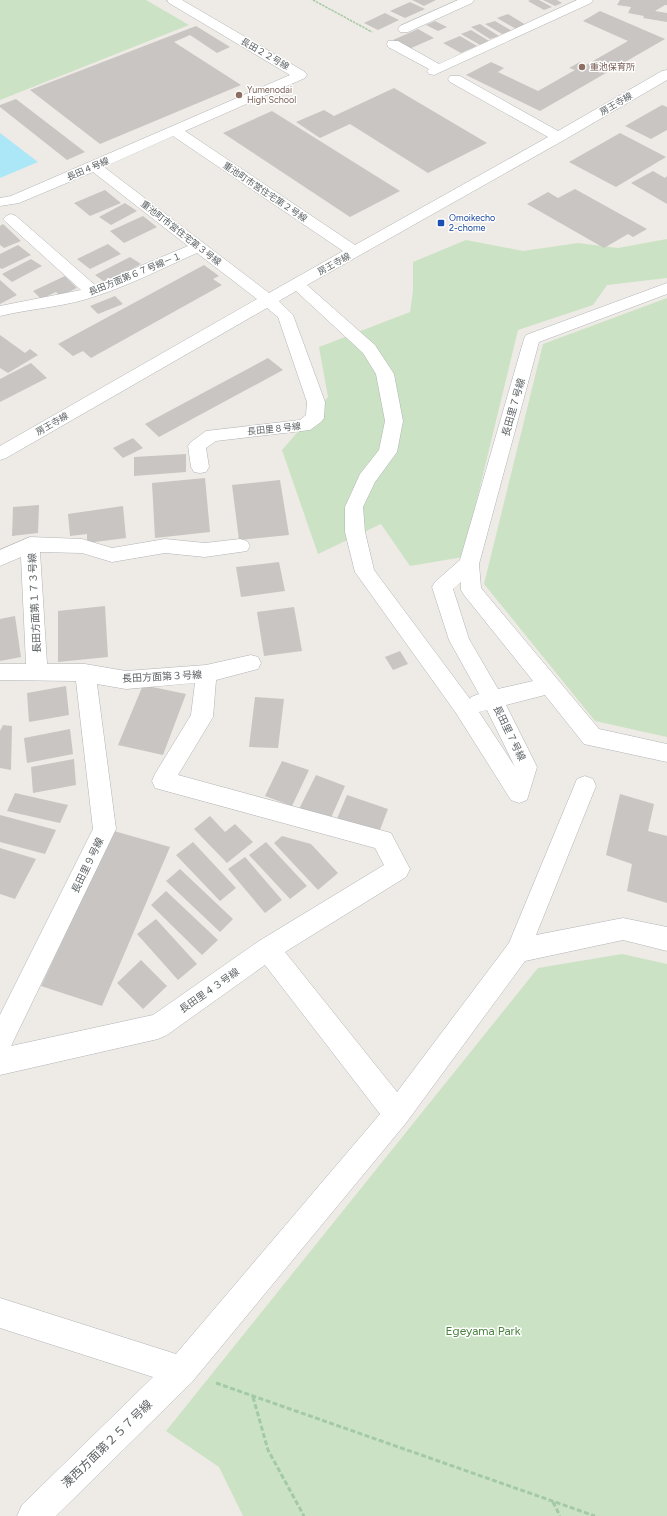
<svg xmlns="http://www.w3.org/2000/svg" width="667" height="1516" viewBox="0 0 667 1516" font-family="Figtree,'Noto Sans JP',sans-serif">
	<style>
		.green { fill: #cbe3c4 }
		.water { fill: #ace7f7 }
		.building { fill: #c9c5c2 }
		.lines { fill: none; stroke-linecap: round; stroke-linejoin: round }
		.minor-casing { stroke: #b0b4b6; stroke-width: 1 }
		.path-far1 { stroke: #a3caa4; stroke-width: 1.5; stroke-dasharray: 2.5 1; stroke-linecap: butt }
		.path { stroke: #a3caa4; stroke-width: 3; stroke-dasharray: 5 2.5; stroke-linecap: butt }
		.minor { fill: #fff; fill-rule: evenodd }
		.education-dot { fill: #8d6e63; stroke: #fff; stroke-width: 1.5 }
		.transit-dot { fill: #1a4fb4; stroke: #fff; stroke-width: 1.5 }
		.labels { text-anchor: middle; stroke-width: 3; stroke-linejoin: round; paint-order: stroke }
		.far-street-label { font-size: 9px; fill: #5d6264; stroke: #fff }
		.far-education-label { font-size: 9px; fill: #785e54; stroke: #fff; text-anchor: start }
		.far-transit-label { font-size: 9px; fill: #164399; stroke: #fff; text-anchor: start }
		.street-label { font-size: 10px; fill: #5d6264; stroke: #fff }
		.near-park-label { font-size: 12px; fill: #4a823e; stroke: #fff }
		.near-street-label { font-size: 12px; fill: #5d6264; stroke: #fff }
	</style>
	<rect width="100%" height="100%" fill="#eeeae5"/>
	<path class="green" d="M0 0H146L189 25 0 100Z
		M667 239V278L607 285 593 305 518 330 463 557 410 566 381 524 318 554 282 450 328 397 319 347 410 312 413 291V262L466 240 523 251 578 243 618 248Z
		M667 298V737L595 721 484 584 543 344Z
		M622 954 667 964V1516H243L219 1467 166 1431 538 968Z"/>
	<path class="water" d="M0 133 38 162 0 178Z"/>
	<path class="building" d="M412 0H436L424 6Z
		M530 0H539L552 7 544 10 528 1Z
		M543 0H557L562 3 555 6Z
		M620 0H667V5H665L655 11 667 13V22L643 18 644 16 628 13 631 7 617 5Z
		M410 2 425 9 405 18 390 11Z
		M600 11 665 39 540 111 466 75 491 62 504 68 498 72 538 91 575 70 569 68 580 62 586 65 628 41 583 21Z
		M385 13 399 20 378 30 364 23Z
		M508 14 526 25 516 29 497 18Z
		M435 21 447 27 438 31 426 25Z
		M495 21 512 31 502 34 485 24Z
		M480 24 499 36 490 39 471 27Z
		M196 26 230 47 217 53 190 35 174 42 241 85 100 144 30 90Z
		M418 29 434 38 409 49 393 40Z
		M471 30 489 41 480 45 461 34Z
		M460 36 477 46 461 53 443 43Z
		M394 88 487 143 428 173 350 124 320 138 296 122 324 110 334 116Z
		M16 99 85 152 67 160 0 107V105Z
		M662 105 667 107V130L651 139 625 126Z
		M272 111 400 191 350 217 223 133Z
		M620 133 666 157 616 187 569 162Z
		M653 171 665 178 667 176V204L631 183Z
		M575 189 647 229 633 237 628 234 604 248 527 204 548 192 558 198Z
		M105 190 121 203 90 216 74 203Z
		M125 203 137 211 111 225 99 217Z
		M143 216 157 227 124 243 110 231Z
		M3 224 21 241 4 248 0 245V226Z
		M108 244 121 254 90 269 77 259Z
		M18 245 31 255 2 269 0 268V254Z
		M130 257 141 264 106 283 95 275Z
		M31 259 42 266 12 282 2 274Z
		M204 265 219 276 213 279 222 285 91 358 83 351 73 356 58 344Z
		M65 276 77 288 60 296 56 292 41 299 33 291Z
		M0 280 17 295 0 304Z
		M115 296 123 304 98 314 90 306Z
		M0 335 25 353 30 349 38 355 8 373 0 368Z
		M268 358 283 370 159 437 145 424Z
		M31 363 47 378 0 402V379Z
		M133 438 143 448 123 458 113 448Z
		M186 454V472L134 476V457Z
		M205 478 210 532 155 538 152 483Z
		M280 480 289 535 239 540 232 485Z
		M39 505 38 533 12 536 13 507Z
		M123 506 126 538 87 543V534L70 536 68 514Z
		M279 562 285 591 241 597 236 567Z
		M105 606 108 657 58 662V611Z
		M294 607 302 651 264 656 257 612Z
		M15 616 21 657 0 661V619Z
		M400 651 408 664 393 670 385 657Z
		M143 685 186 694 163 755 118 745Z
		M66 686 69 715 29 722 27 693Z
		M255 697 284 699 278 748 249 747Z
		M3 725 12 726 11 770 0 768V731Z
		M70 729 73 754 27 763 24 738Z
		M74 759 76 785 33 793 31 767Z
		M282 761 309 770 292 806 265 796Z
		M316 775 345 786 330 820 299 809Z
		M15 793 68 805 60 823 7 811Z
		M620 794 654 804 648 831 667 836V903L627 891 632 864 606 855Z
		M347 795 388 809 378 835 336 821Z
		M0 815 56 830 45 854 0 842Z
		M210 816 225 832 235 824 253 842 227 863 194 829Z
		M114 831 170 847 102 1006 41 986Z
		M282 836 311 844 338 873 318 890 274 843Z
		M193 842 236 888 220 901 176 855Z
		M266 842 307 886 290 899 249 855Z
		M0 848 36 859 15 899 0 894Z
		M245 857 282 900 265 913 228 869Z
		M180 869 233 919 220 932 166 881Z
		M166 891 218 940 202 955 151 905Z
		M156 919 197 964 178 980 137 934Z
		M141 960 167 986 143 1009 117 983Z"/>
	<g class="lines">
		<g class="minor-casing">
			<path id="minor" d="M167 0H182L305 72 307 75 305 78 185 131 355 245 548 137 450 82 448 79 450 76H460L558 131 662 71 667 70V80L564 140 307 285 375 345 394 374 403 421 397 452 375 482 363 507 365 532 374 570 470 699 471 697 479 694 449 640 432 587 435 582 460 560 524 339 526 335 667 283V294L539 342 479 564 481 588 599 729 667 744V762L584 744 545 695 506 705 537 767 527 800 519 803 511 800 456 713 355 572 345 532V507L360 474 379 450 385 421 376 374 363 353 296 291 279 301 293 315 325 402 324 418 321 422 310 430 216 441 206 448 209 467 206 472 200 473 194 472 191 467 188 446 191 442 206 431 300 420 306 415 307 402 278 317 267 308 6 458 0 460V446L257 299 197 253C165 267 132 284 99 295 67 307 33 308 0 316V306L81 290 6 222 3 219 6 216 11 214 16 216 95 285 188 246 93 172 19 203 0 206V198L11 196 290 75 169 3ZM173 136 343 251 269 293 104 167ZM461 582V590L464 595 533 681 498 689 469 639 453 589ZM487 710 515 767 479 712Z
				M458 0H474L472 3 408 32H400L398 29 400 26Z
				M577 0H593L591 3 434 75 429 74 427 71 429 69 388 47 387 44 388 41H398L439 64Z
				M30 537 82 539 112 548 165 539 205 543 240 539 247 541 250 546 247 551 205 557 165 553 112 562 82 553 40 552 47 664H85L126 671 206 665 251 655 258 657 261 663 258 669 216 680 213 717 178 775 391 833 410 869 406 877 285 952 397 1092 509 943 577 779 585 776 593 779 596 786 536 935 623 918 667 927V951L623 940 525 961 406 1123 192 1382 56 1516H17L22 1505 153 1377 0 1328V1298L176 1354 380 1114 265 965 167 1035 158 1039 0 1075V1015L93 829 76 681 0 680V664H26L21 557 0 566V550ZM195 683 191 715 155 774 152 781 155 788 375 848 384 865 259 941 153 1015 11 1046 116 829 97 684 126 689Z"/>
		</g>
		<path class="path-far1" d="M313 0 372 32"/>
		<path class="path" d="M216 1383 595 1516
			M253 1397 268 1450 304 1516
			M553 1502 560 1516"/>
		<use href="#minor" class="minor"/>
	</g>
	<g class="education-dot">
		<circle cx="582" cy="67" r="4"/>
		<circle cx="239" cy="95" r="4"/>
	</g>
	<rect class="transit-dot" x="437" y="219" width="8" height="8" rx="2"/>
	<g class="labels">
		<g class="far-street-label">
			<text transform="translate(265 54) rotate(30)" y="3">長田２２号線</text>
			<text transform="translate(616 104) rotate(-30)" y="3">房王寺線</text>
			<text transform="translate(88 169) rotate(-23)" y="3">長田４号線</text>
			<text transform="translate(265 192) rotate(34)" y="3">重池町市営住宅第２号線</text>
			<text transform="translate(181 233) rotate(38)" y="3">重池町市営住宅第３号線</text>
			<text transform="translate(334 264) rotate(-29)" y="3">房王寺線</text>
			<text transform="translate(135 274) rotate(-22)" y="3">長田方面第６７号線－１</text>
			<text transform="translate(52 424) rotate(-30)" y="3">房王寺線</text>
			<text transform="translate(274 429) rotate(-6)" y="3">長田里８号線</text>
		</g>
		<g class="far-education-label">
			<text x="590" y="70">重池保育所</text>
			<text x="247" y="93">Yumenodai<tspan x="247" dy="10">High School</tspan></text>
		</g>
		<g class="far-transit-label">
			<text x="449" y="221">Omoikecho<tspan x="449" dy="10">2-chome</tspan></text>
		</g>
		<g class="street-label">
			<text transform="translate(513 407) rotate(-74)" y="4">長田里７号線</text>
			<text transform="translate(34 603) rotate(-93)" y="4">長田方面第１７３号線</text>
			<text transform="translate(162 676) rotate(-3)" y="4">長田方面第３号線</text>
			<text transform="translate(510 733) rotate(64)" y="4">長田里７号線</text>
			<text transform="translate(87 865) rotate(-64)" y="4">長田里９号線</text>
			<text transform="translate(209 990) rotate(-35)" y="4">長田里４３号線</text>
		</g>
		<g class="near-park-label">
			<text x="483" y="1335">Egeyama Park</text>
		</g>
		<g class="near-street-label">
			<text transform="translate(107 1444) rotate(-44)" y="4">湊西方面第２５７号線</text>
		</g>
	</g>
</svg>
